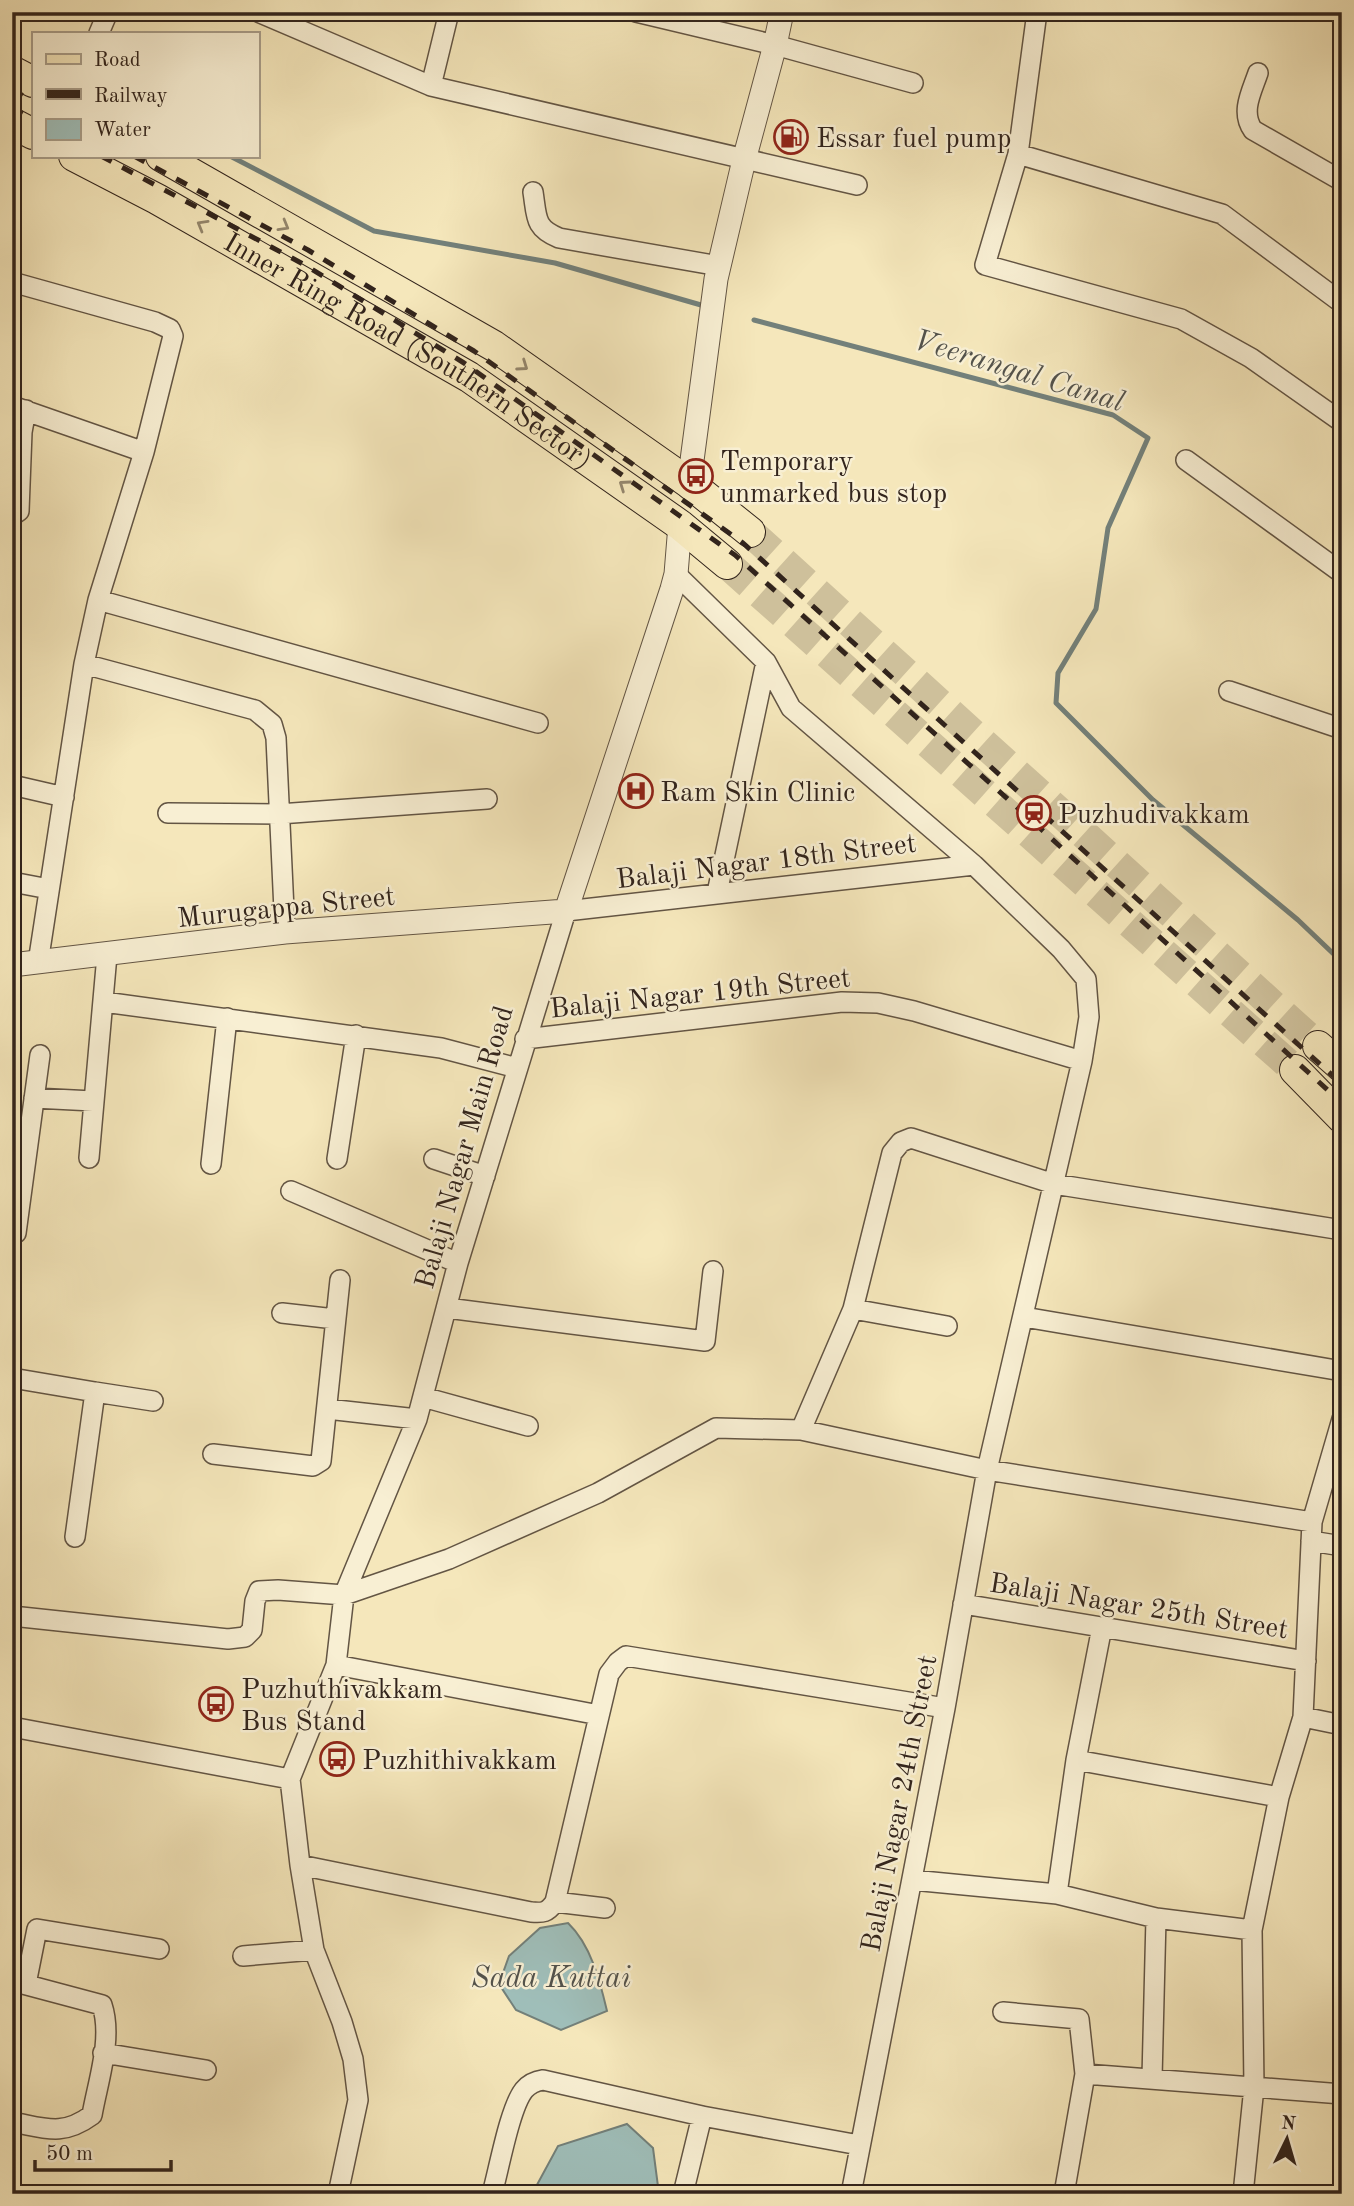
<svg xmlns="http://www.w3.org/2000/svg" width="1354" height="2206" viewBox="0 0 1354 2206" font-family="'Old Standard TT',serif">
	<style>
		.water { fill: #9fbeb9; stroke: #73807a; stroke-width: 2 }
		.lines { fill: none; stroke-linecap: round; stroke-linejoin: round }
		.stream { stroke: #73807a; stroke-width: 5 }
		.primary-tunnel { stroke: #cec09b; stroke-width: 30; stroke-dasharray: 30 15; stroke-linecap: butt }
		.minor-casing { stroke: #635544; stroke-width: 22 }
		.tertiary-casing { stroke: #635544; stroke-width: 25 }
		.primary-casing { stroke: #32241c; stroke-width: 32 }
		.minor { stroke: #f8efd3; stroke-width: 19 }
		.tertiary { stroke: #f8efd3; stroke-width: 23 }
		.primary { stroke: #f5e7bb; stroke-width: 30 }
		.rail { stroke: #32241c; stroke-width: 5; stroke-dasharray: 12 12; stroke-linecap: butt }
		.oneway { stroke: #94866c }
		.labels { text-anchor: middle; stroke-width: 5; stroke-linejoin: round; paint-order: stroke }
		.poi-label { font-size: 28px; fill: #32241c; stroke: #f8efd3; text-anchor: start }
		.street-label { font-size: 28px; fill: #32241c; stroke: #f8efd3 }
		.water-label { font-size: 30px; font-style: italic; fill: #53524b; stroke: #f8efd3 }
	</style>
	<rect width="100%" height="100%" fill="#f5e7bb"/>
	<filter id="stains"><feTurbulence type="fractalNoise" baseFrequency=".00286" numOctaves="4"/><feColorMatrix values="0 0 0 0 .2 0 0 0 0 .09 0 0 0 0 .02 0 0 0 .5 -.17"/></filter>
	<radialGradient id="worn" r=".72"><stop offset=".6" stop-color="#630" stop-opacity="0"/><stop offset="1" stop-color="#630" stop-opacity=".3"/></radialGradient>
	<path class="water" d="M568 1923C591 1945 600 1981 607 2011L561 2030 516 2010 499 1984 509 1956 540 1928Z
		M627 2124 653 2148 659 2194H532L558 2146Z"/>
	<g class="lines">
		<path class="stream" d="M230 156 374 231 555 263 701 305
			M754 320 1113 415 1148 438 1108 528 1096 609 1058 673 1056 703 1153 800 1298 920 1342 962"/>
		<path class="primary-tunnel" d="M750 532 1318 1046
			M727 564 1295 1070"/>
		<g class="minor-casing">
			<path id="minor" d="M258 12 431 86 857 185
				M636 12 775 45 913 83
				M1037 12 1018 154 985 265 1181 319 1251 358 1342 422
				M99 33 108 12
				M1258 73C1252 91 1240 112 1253 130L1342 181
				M431 86 449 12
				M1018 154 1222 214 1342 303
				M533 192C537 217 534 228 559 238L719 266
				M12 282 155 322 170 329 173 336 144 452 98 600 84 664 38 963
				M12 406 144 452
				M1186 460 1342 573
				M12 516 19 511 22 432 26 410
				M676 574 766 662 791 708 974 865 1061 949 1086 979 1089 1017 1082 1061 987 1470 945 1708 851 2194
				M98 600 538 723
				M84 664 255 710 272 724 276 738 285 932
				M1229 691 1342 729
				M12 785 64 797
				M168 813 279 814 487 799
				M12 882 49 889
				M717 893 766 662
				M104 1002 441 1048 517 1068
				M525 1039 842 1002 878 1003 914 1011 1082 1061
				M34 1098 93 1101
				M89 1158 107 955
				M337 1159 356 1035
				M434 1159 485 1176
				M211 1164 227 1018
				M291 1191 458 1263
				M16 1233 40 1055
				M447 1308 705 1341 713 1271
				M853 1309 947 1326
				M282 1313 335 1319
				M1024 1317 1342 1371
				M12 1378 95 1392 75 1537
				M95 1392 153 1401
				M423 1397 528 1426
				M327 1409 417 1419
				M801 1430 853 1309 892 1153 901 1142 911 1138 1054 1184 1342 1230
				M213 1454 313 1466 321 1461 340 1280
				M1311 1541 1342 1546
				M963 1604 1306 1661
				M12 1616 228 1639 245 1637 252 1630 255 1601 259 1591 278 1590 344 1595 449 1559 598 1493 716 1428 801 1430 987 1470 1312 1522
				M336 1665 599 1715
				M1303 1717 1342 1725
				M12 1727 290 1779
				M1076 1760 1279 1797
				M300 1865 531 1912C543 1913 547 1913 555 1902L609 1674 618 1662 626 1656 945 1708
				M912 1880 1057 1894 1156 1918 1252 1930
				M1057 1894 1076 1760 1102 1627
				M555 1902 605 1908
				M243 1956 314 1950
				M12 1981 102 2005C113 2038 98 2081 92 2115 62 2137 45 2128 12 2122
				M26 1984 37 1929 159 1949
				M1003 2012 1079 2019 1085 2074 1064 2194
				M103 2053 206 2070
				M1085 2074 1342 2094
				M1152 2078 1156 1918
				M338 2194 358 2100 353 2059 342 2022 314 1950 300 1865 290 1779 336 1665 344 1595 417 1419 458 1263 566 911 974 865
				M492 2194C499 2169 510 2107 524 2090 530 2083 536 2081 543 2080L702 2116 859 2145
				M683 2194 702 2116
				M1243 2194 1254 2087 1252 1930 1279 1797 1303 1717 1312 1522 1342 1419"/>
		</g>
		<g class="tertiary-casing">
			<path id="tertiary" d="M689 483 716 279 744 160 775 45 782 12
				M12 965 285 932 566 911 672 589 676 574 680 525"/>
		</g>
		<g class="primary-casing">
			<g id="primary">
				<path d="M12 71 33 82"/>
				<path d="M12 123 33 134"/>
				<path id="s1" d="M74 156 157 199 469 377 680 525 727 564"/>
				<path d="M161 156 494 346 689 483 750 532"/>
				<path d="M1318 1046 1342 1067"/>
				<path d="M1295 1070 1342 1118"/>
			</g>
		</g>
		<use href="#minor" class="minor"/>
		<use href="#tertiary" class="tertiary"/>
		<use href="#primary" class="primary"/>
		<path class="rail" d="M12 90 33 101
			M12 108 33 119
			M101 156 305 265 464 363 735 555 1030 819 1342 1103
			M134 156 308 250 474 351 743 543 1342 1084"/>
	</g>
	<defs><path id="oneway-chevron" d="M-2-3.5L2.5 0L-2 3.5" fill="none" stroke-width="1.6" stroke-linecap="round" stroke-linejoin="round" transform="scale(1.75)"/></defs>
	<g class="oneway">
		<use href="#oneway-chevron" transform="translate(202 225) rotate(-150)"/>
		<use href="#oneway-chevron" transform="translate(284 226) rotate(30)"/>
		<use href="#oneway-chevron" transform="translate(523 366) rotate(35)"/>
		<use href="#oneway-chevron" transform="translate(624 485) rotate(-145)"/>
	</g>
	<defs>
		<g id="fuel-ring" transform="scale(1.75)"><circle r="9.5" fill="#f8efd3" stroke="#8f2418" stroke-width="1.5"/><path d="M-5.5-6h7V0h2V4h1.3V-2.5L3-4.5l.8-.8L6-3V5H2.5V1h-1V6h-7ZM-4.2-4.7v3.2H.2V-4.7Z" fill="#8f2418"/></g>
		<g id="bus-ring" transform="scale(1.75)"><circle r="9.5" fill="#f8efd3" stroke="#8f2418" stroke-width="1.5"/><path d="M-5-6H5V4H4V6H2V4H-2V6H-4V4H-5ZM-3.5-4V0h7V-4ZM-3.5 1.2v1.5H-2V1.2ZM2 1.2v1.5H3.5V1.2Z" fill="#8f2418"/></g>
		<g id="hospital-ring" transform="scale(1.75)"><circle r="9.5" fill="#f8efd3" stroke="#8f2418" stroke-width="1.5"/><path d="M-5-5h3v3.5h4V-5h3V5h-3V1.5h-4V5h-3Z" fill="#8f2418"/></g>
		<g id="station-ring" transform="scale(1.75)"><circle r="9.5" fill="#f8efd3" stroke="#8f2418" stroke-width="1.5"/><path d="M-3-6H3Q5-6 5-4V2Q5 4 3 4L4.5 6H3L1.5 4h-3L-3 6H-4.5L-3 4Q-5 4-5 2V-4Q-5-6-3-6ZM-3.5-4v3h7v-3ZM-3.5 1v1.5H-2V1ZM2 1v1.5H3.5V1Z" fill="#8f2418"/></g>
	</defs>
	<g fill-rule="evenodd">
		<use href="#fuel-ring" x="791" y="137"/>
		<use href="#bus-ring" x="696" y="476"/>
		<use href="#hospital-ring" x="636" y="791"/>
		<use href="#station-ring" x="1034" y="813"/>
		<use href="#bus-ring" x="216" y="1704"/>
		<use href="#bus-ring" x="337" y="1759"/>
	</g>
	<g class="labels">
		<g class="poi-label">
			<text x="816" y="147">Essar fuel pump</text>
			<text x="720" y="470">Temporary<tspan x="720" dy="32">unmarked bus stop</tspan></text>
			<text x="660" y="801">Ram Skin Clinic</text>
			<text x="1058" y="823">Puzhudivakkam</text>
			<text x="241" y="1698">Puzhuthivakkam<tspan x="241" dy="32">Bus Stand</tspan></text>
			<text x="362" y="1769">Puzhithivakkam</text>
		</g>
		<g class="street-label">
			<text dy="10" stroke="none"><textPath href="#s1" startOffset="387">Inner Ring Road (Southern Sector)</textPath></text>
			<text transform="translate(766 860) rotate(-7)" y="10">Balaji Nagar 18th Street</text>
			<text transform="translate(286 906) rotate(-6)" y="10">Murugappa Street</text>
			<text transform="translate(700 992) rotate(-6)" y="10">Balaji Nagar 19th Street</text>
			<text transform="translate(463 1147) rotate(-74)" y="10">Balaji Nagar Main Road</text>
			<text transform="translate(1139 1605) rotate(9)" y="10">Balaji Nagar 25th Street</text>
			<text transform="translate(898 1803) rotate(-79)" y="10">Balaji Nagar 24th Street</text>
		</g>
		<g class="water-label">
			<text transform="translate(1019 370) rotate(17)" y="10">Veerangal Canal</text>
			<text x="551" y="1987">Sada Kuttai</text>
		</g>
	</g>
	<rect width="1354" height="2206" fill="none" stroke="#f5e7bb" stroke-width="42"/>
	<rect x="14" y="14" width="1326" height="2178" fill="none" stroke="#32241c" stroke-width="3.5"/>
	<rect x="21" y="21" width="1312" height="2164" fill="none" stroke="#32241c" stroke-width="2"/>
	<rect x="32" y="32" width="228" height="126" fill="#f8efd3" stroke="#a99e8a" stroke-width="2"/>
	<rect x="46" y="54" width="35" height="10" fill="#f5e7bb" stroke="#a99e8a" stroke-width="2"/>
	<text x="94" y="66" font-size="21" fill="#32241c">Road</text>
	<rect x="46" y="89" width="35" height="10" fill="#32241c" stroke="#a99e8a" stroke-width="2"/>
	<text x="94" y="102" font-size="21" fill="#32241c">Railway</text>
	<rect x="46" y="119" width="35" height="21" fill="#9fbeb9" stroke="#a99e8a" stroke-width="2"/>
	<text x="94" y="136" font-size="21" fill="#32241c">Water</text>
	<g transform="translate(1287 2139) rotate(5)" stroke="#f8efd3" stroke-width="5" paint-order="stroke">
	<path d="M0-5L12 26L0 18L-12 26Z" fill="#32241c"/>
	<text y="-10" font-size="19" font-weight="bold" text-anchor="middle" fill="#32241c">N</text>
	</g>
	<path d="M35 2160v10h136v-10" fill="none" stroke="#32241c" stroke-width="3.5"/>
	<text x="46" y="2160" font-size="21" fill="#32241c" stroke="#f8efd3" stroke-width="5" paint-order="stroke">50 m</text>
	<rect width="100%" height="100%" filter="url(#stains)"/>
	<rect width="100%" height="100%" fill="url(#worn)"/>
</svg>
